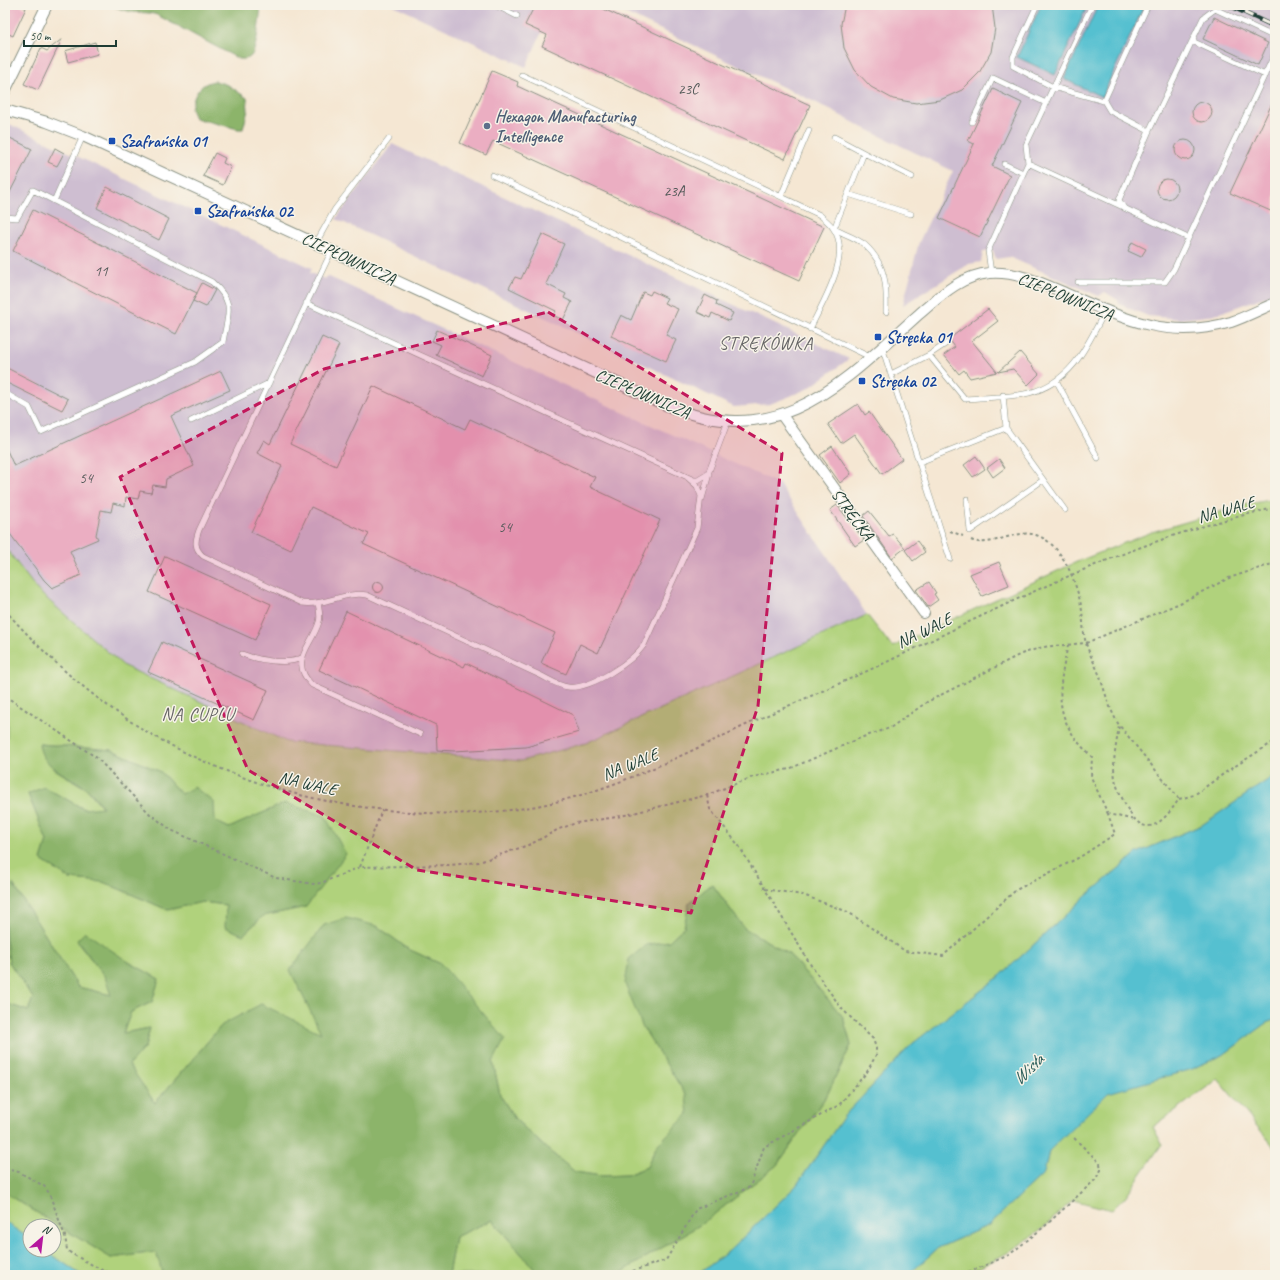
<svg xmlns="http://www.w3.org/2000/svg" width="1280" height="1280" viewBox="0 0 1280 1280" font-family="Caveat,sans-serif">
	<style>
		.industrial { fill: #cebed1 }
		.green { fill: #b0d27b; stroke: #688858; fill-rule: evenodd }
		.forest { fill: #8cb46b; stroke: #567850 }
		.water { fill: #55c0d0; stroke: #3a7e82 }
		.building { fill: #ebaec2 }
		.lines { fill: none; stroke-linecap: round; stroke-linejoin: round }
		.lane-casing { stroke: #8a9284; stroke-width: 6 }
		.street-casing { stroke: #8a9284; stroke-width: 12 }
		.path { stroke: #8a9284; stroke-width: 2; stroke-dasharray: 3 3; stroke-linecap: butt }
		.lane { stroke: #fff; stroke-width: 5 }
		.street { stroke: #fff; stroke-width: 10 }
		.rail-casing { stroke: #1f3d34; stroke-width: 4.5 }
		.rail { stroke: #f7f3e8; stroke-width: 3; stroke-dasharray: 9; stroke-linecap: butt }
		.marked { fill: #c2185b; fill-opacity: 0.2; stroke: #c2185b; stroke-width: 3; stroke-dasharray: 8 5; stroke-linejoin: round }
		.service-dot { fill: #5c6f8a; stroke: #f7f3e8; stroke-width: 1.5 }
		.transit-dot { fill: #1a4fb4; stroke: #f7f3e8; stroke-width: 1.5 }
		.labels { text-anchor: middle; stroke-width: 3; stroke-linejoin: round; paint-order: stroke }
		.number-label { font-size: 15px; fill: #525958 }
		.service-label { font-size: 17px; font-weight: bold; fill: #4e5e75; stroke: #f7f3e8; text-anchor: start }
		.transit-label { font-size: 17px; font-weight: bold; fill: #164399; stroke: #f7f3e8; text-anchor: start }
		.street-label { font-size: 17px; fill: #1f3d34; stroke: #f7f3e8 }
		.neighbourhood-label { font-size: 18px; letter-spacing: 1px; fill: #666566; stroke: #f7f3e8 }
		.water-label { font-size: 18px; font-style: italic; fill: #2c5e5b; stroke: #f7f3e8 }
	</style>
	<rect width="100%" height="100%" fill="#f7f3e8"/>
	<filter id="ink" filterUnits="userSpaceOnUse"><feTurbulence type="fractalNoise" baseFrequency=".025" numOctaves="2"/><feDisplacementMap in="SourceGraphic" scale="8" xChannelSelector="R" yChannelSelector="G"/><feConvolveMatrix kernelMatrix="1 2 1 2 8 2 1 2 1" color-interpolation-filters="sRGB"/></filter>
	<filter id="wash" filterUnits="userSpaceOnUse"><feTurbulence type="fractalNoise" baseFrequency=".012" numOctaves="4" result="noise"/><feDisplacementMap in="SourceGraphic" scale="16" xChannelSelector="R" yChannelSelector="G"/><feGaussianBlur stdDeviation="0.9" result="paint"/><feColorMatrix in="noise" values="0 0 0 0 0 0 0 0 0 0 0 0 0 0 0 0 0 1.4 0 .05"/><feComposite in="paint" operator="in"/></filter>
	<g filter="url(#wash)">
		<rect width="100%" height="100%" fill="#f5e7d3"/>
		<path class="industrial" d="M393 5H554L526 67Z
			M608 5H1275V293L1214 315 1181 319 1148 316 1119 304 1118 300 1105 292 1099 296 1009 257 996 259 993 251 983 252 981 262 969 264 903 305 919 242 953 171 864 128 817 103Z
			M5 122 312 268 310 273 318 276 325 279 327 276 779 484 867 615 586 743 521 761 287 742 124 666 38 591 5 547Z
			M392 144 849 359 809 388 788 397 770 404 734 407 336 219Z"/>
		<path class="green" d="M1275 499V775L1202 825 1137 853 1085 897 1000 976 912 1044 845 1115 796 1186 729 1251 697 1275H617L703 1223 777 1165 827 1095 851 1045 843 1017 789 954 744 928 712 884 689 903 684 927 669 941 646 945 642 1026 686 1095 688 1114 657 1145 647 1167 627 1175 602 1176 575 1172 547 1149 515 1119 500 1095 493 1062 441 964 408 949 377 926 322 1033 222 1025 155 1103 128 1065 145 1047 150 1028 123 1033 131 1012 152 1002 159 979 127 961 77 941 105 977 111 995 78 987 13 884 5 890V737H7V715L5 713V547L38 591 124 666 287 742 521 761 586 743 867 615 892 647 1079 561 1152 532 1244 505ZM40 744 112 750 161 772 181 794 215 821 229 828 285 803 306 907 263 916 243 935 226 905 202 902 168 910 103 882 70 879 41 860 47 841 28 794 44 787 84 809 103 808 87 789 54 769Z
			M5 926 9 962 33 998 28 1011 5 1003Z
			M1275 1020V1148L1218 1079 1153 1127 1162 1144 1125 1197 1112 1210 1073 1200 1040 1231 1007 1253 965 1275H908L938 1248 989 1225 1044 1173 1049 1151 1108 1092 1189 1070 1223 1055 1267 1023Z
			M5 1193 111 1258 156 1252 163 1275H81L45 1250H54V1226H30V1239L5 1222Z
			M492 1220 536 1271 580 1275H448L455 1237Z"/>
		<path class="forest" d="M109 5H261C260 15 257 50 251 56 247 60 243 59 239 59L157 15C146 11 139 14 128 11 122 10 116 7 109 5Z
			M215 81 228 85 247 98 248 110 243 129H238L195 118 191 109C194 95 199 83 215 81Z
			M39 744 112 750 161 772 181 794 194 787 214 802 215 821 229 828 285 803 325 816 346 854 306 907 263 916 243 935 225 927 226 905 202 902 168 910 103 882 70 879 41 860 47 841 28 794 44 787 84 809 103 807C98 801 93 794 87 789 70 775 42 769 39 744Z
			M13 884 78 987 111 995 105 977 77 940 85 932 127 961 159 979 152 1002 131 1012 123 1033 150 1028 145 1047 129 1065 155 1103 222 1025 261 1004 321 1033 290 970 324 925 346 918 377 926 408 949 441 964 505 1039 493 1062 500 1095 515 1119 547 1149 575 1172 602 1176 627 1175 647 1167 657 1145 688 1114 686 1095 642 1026 625 984 629 959 646 945 669 941 684 927 689 903 712 884 744 928 789 954 843 1017 851 1045 827 1095 777 1165 703 1223 617 1275H580L536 1271 492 1220 455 1237 448 1275H163L156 1252 111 1258 5 1193V1003L28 1011 33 998 9 962 5 932V890Z"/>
		<path class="water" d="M1041 5H1088L1055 75 1017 57Z
			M1098 5 1144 6 1102 97 1064 79Z
			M1275 775V1020L1267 1023 1223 1055 1189 1070 1108 1093 1049 1151 1044 1173 989 1225 938 1248 908 1275H697L729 1251 796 1186 845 1115 912 1044 1000 976 1085 897 1137 853 1202 825Z
			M5 1222 30 1239V1250H45L81 1275H5Z"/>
		<g id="blocks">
			<path class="building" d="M10 5H19L26 8 13 36 5 32V17Z
				M535 5H595L810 105 785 159 542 46 547 35 525 25Z
				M845 5H992L995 28 991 52 979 73 962 90 940 100 916 103 893 99 871 87 855 70 844 48 841 24Z
				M1214 17 1268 43 1258 65 1203 39Z
				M62 39 38 90 24 84 41 48 47 51Z
				M95 42 98 54 68 62 65 51Z
				M492 71 518 82 517 86 824 227 799 281 493 141 486 155 460 143Z
				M993 89 1022 103 992 166 1010 175 980 237 939 218 974 144 968 141Z
				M1275 97V213L1230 193Z
				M1192 112a10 10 0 1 1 20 0a10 10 0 1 1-20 0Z
				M8 137 32 149 5 202V144Z
				M1175 150a10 10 0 1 1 20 0a10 10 0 1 1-20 0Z
				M55 148 64 153 57 166 48 162Z
				M215 153 225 158 223 163 231 167 223 185 203 176Z
				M1157 189a10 10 0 1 1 20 0a10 10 0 1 1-20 0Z
				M107 187 169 219 159 240 97 208Z
				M33 210 197 293 176 334 13 251Z
				M542 234 564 244 546 284 566 294 564 298 572 302 563 320 553 315 556 311 509 288 515 277 521 279Z
				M1132 242 1146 249 1141 257 1128 251Z
				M202 283 215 290 206 307 193 301Z
				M652 291 667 298 664 303 678 309 666 335 676 340 666 361 611 336 621 315 631 320 643 292 650 295Z
				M705 295 717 301 716 305 733 313 729 321 712 313 710 318 697 312Z
				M988 309 998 321 972 341 997 372 970 378 964 370 959 374 944 355 955 347 949 339Z
				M437 330 492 355 482 376 436 355 441 345 432 341Z
				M322 337 339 345 290 444 336 466 373 386 465 429 470 419 595 477 590 487 660 520 598 653 580 644 566 674 541 663 555 633 363 544 369 534 311 507 291 550 251 532 282 466 257 453 264 440 270 444Z
				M1020 352 1039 374 1028 385 1013 369 998 372Z
				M5 367 68 399 62 410 5 382Z
				M221 371 230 390 171 416 194 466 166 479 165 487 153 485 151 493 140 491 138 499 126 497 125 506 113 503 111 512 101 510 96 535 98 539 70 551 81 575 52 588 44 580 5 527V446L14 466Z
				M858 404 865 415 869 412 902 459 882 474 854 434 841 443 828 424Z
				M832 446 851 474 840 483 820 455Z
				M976 456 985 469 973 477 964 465Z
				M999 459 1005 468 993 477 987 468Z
				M837 505 864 540 855 546 830 510Z
				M869 511 889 536 893 534 905 548 892 558 863 516Z
				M917 541 925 552 913 561 905 550Z
				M165 556 271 604 255 640 149 592Z
				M999 562 1009 585 982 596 970 574Z
				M372.5 587a5.5 5.5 0 1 1 11 0a5.5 5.5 0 1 1-11 0Z
				M929 582 936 593 934 594 938 600 928 607 916 590Z
				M346 611 464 667 466 663 573 715 579 732 526 747 454 751 437 750 436 725 319 670Z
				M162 642 268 690 254 720 148 672Z"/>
		</g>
	</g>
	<g filter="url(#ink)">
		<use href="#blocks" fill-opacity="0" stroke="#8a9284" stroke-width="1"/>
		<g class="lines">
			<g class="lane-casing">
				<path id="lane" d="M495 5 517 16
					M1037 5 1013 57V66L1053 87 1104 101 1148 5
					M1192 41 1265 75
					M522 75 820 215C824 219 830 223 833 228 853 255 822 303 810 329
					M1104 101 1110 111 1149 131 1203 18 1215 9 1275 37
					M972 122 993 78 1046 103
					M1149 131 1119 200 1124 208 1188 238
					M834 137 864 153 834 229C844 234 857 238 865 245 886 264 887 286 886 312
					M864 153 912 177
					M1028 163 1123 207
					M1004 164 1023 173
					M492 175 870 357
					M848 194 911 214
					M781 196 809 130
					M54 201 83 136
					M5 217 17 218 33 190 212 282C236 304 228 312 223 342L195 362 41 432 29 407 5 393
					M316 243 335 209 389 139
					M332 250 199 530C195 541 194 548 203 556L302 603C325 606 345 591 367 595L542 676C550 680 559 686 568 687 590 690 632 662 644 645L697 528 701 496 697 486 688 478
					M991 273 988 251 1028 163 1026 145 1092 5
					M1078 282H1165L1174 269 1275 53
					M306 303 694 480H698L708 474 728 421
					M882 347 950 559
					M929 355 947 343
					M891 374 929 355 965 399C986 397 1009 398 1029 393 1072 382 1087 346 1105 311
					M1057 382 1098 458
					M191 421 269 383
					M1006 428 1065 510
					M920 462 1006 428 1003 395
					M702 499 709 474
					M967 499 970 531 1043 480
					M318 603C319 609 321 616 319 622 312 646 288 661 312 685L420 734
					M242 654C257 660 289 666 303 657"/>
			</g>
			<g class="street-casing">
				<path id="street" d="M5 91 47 5
					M5 110 47 122 83 136 663 404C778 453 838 387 918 315 939 297 961 275 990 273 1016 271 1042 283 1065 293 1122 318 1168 341 1231 322 1246 317 1261 309 1275 303
					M781 414 924 613"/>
			</g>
			<path class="path" d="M950 531 963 536
				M971 540C990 549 1015 528 1036 535 1061 543 1074 577 1080 601 1084 615 1082 630 1086 643 1089 654 1095 664 1099 674 1105 691 1109 709 1119 725L1179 799C1161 826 1143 841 1125 804 1121 796 1116 786 1115 778 1112 761 1117 742 1119 725
				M5 610C80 695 155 748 262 784 341 810 442 821 525 808 608 795 683 754 759 719 803 699 849 680 893 659 1016 599 1140 536 1275 508
				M1068 645C1057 695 1053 719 1092 757L1091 777 1108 814
				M5 696 97 758 150 814 171 830 276 878 313 884 321 883 360 867 450 865 479 862 531 844 559 829 576 823 617 817 707 795 753 777 789 769 863 737 890 728 927 702 1021 654 1043 647 1086 643 1180 603 1229 578 1275 563
				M1179 799 1194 795 1229 770 1275 741
				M360 867 382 810
				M765 889 803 895 848 912 905 951 943 956 1016 890 1080 857 1115 834 1108 814 1135 820
				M5 1169 19 1172 44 1186 49 1193 65 1236 67 1250 72 1254 104 1271 121 1275
				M621 1275 666 1260 696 1209 750 1187 764 1147 839 1105 867 1072 876 1055V1048L873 1039 842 1009 812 967 739 846 710 809 707 795
				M963 1275 1009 1255 1045 1226 1095 1180 1101 1170 1100 1163 1074 1138"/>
			<use href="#lane" class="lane"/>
			<use href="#street" class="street"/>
			<g class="rail-casing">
				<path id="rail" d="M1228 5 1271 25"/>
			</g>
			<use href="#rail" class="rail"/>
		</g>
	</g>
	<path class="marked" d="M548 312 782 453 758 706 691 913 417 870 248 770 120 477 324 369Z"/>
	<circle class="service-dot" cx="487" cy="126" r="4"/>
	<g class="transit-dot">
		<rect x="108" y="137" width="8" height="8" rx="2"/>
		<rect x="194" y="207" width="8" height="8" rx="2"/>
		<rect x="874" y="333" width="8" height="8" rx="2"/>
		<rect x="858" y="377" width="8" height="8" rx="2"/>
	</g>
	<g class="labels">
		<g class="number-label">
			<text x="688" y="94">23C</text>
			<text x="674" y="196">23A</text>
			<text x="101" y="276">11</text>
			<text x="86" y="483">54</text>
			<text x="505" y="532">54</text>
		</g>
		<g class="service-label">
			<text x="495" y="122">Hexagon Manufacturing<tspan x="495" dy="20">Intelligence</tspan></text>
		</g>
		<g class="transit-label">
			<text x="120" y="147">Szafrańska 01</text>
			<text x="206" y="217">Szafrańska 02</text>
			<text x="886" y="343">Stręcka 01</text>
			<text x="870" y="387">Stręcka 02</text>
		</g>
		<g class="street-label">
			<text transform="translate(349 258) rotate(25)" y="6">CIEPŁOWNICZA</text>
			<text transform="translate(1066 296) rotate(22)" y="6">CIEPŁOWNICZA</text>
			<text transform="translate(643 393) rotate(23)" y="6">CIEPŁOWNICZA</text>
			<text transform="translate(1226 509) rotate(-16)" y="6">NA WALE</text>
			<text transform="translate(853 514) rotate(54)" y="6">STRĘCKA</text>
			<text transform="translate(924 630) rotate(-26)" y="6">NA WALE</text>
			<text transform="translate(630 764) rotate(-22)" y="6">NA WALE</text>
			<text transform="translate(308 783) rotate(13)" y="6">NA WALE</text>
		</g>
		<g class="neighbourhood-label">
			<text x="766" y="349">STRĘKÓWKA</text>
			<text x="198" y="720">NA CUPLU</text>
		</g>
		<g class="water-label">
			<text transform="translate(1028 1069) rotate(-44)" y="6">Wisła</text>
		</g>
	</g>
	<rect width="1280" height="1280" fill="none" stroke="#f7f3e8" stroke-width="20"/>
	<g transform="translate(42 1238) rotate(28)"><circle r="19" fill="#f7f3e8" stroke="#a1aaa0"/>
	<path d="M0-3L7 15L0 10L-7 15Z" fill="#b5179e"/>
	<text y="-6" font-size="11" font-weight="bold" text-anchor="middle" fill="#1f3d34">N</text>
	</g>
	<path d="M24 40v6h92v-6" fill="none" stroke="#1f3d34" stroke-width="2"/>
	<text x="30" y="40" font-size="12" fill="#1f3d34" stroke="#f7f3e8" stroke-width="3" paint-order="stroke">50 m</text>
</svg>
